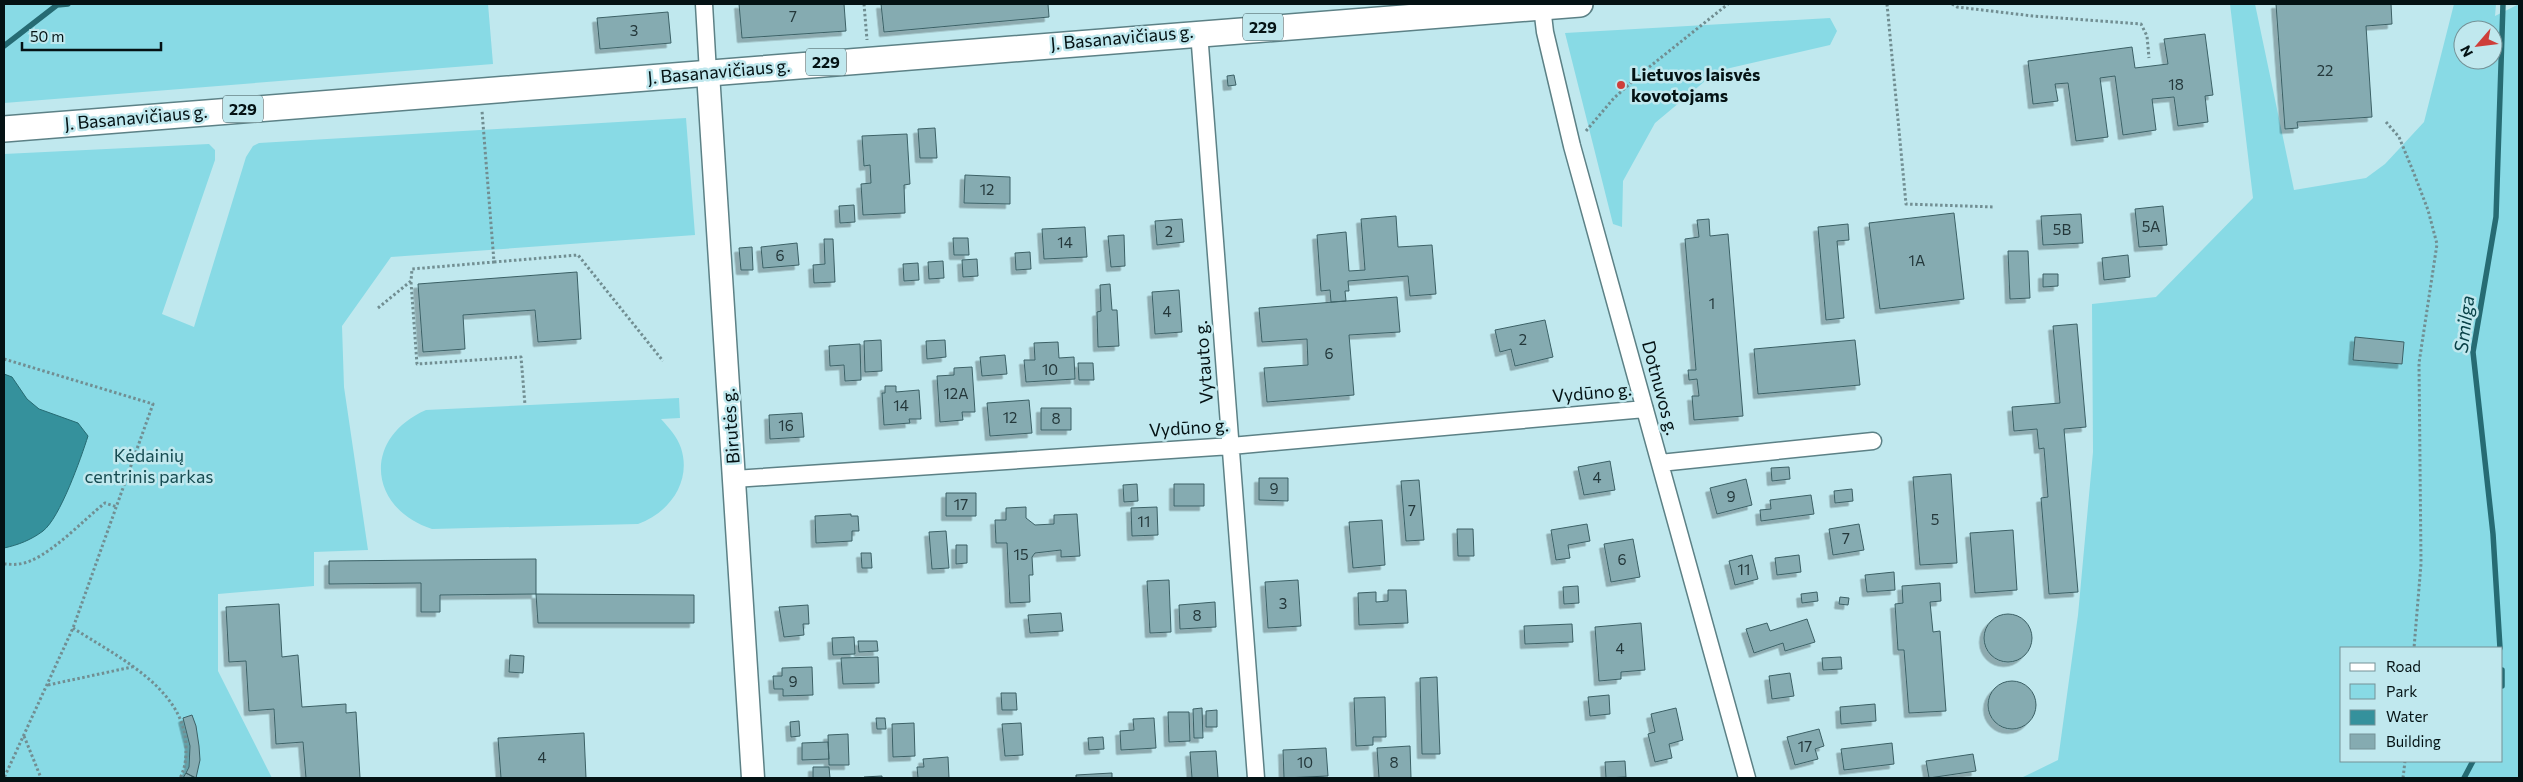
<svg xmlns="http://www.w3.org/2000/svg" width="2523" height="782" viewBox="0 0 2523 782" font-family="Commissioner,sans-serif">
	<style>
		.green { fill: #88dae5; fill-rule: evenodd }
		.water { fill: #35919c; stroke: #266b73 }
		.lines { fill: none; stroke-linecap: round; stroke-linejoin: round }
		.stream { stroke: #266b73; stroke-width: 5.5 }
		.building { fill: #85abb1; stroke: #3c6166; filter: url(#shadow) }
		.street-casing { stroke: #5c8186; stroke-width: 19 }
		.secondary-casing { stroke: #5c8186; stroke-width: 25 }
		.primary-casing { stroke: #5c8186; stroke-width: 28 }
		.path { stroke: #718e92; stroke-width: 3; stroke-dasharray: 2.5 2.5; stroke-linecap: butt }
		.street { stroke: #fff; stroke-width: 16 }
		.secondary { stroke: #fff; stroke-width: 22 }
		.primary { stroke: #fff; stroke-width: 25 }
		.poi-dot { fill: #ce3f3a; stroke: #c0e8ee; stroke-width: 2 }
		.labels { text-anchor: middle; stroke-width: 5; stroke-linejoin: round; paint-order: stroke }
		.number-label { font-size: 15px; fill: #24383b }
		.shield { fill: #c0e8ee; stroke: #3c5255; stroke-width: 1 }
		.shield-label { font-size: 16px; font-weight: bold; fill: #041214 }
		.street-label { font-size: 18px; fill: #041214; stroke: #c0e8ee }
		.poi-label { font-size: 18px; font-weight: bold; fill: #041214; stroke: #c0e8ee; text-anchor: start }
		.park-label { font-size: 18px; fill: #164b51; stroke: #c0e8ee }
		.water-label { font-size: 19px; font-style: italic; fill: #0a4248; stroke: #c0e8ee }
	</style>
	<defs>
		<filter id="shadow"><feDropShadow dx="-4.5" dy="4.5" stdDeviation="0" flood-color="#0004"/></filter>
	</defs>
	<rect width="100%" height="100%" fill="#c0e8ee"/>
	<path class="green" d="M4 4H488L493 64 4 103Z
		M2230 4H2255L2294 190 2366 178 2385 164 2424 122 2454 4H2496L2495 16 2519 4V778H2021L2058 760 2078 615 2093 452 2092 304 2156 297 2253 198ZM2463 30H2493V60H2463ZM2342 648H2502V761H2342Z
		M1830 18 1837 31 1830 45 1717 71 1655 123 1623 181 1622 227 1613 224 1565 33Z
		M686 118 695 235 391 257 342 326 344 387 368 550 314 552V586L218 594V671L272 778H4V154L209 144 215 150V160L162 314 194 327 246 157 253 146 259 143Z
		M679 398 680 418 661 419C669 428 677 436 681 448 692 482 669 513 638 524L432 529C368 508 362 438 426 410Z"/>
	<path class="water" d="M4 374 12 377 27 399 39 409 78 423 88 436C81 458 60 518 43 531 31 540 18 545 4 548Z"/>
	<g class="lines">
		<path class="stream" d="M4 46 57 5 68 4
			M2500 648 2493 534 2473 352 2496 217 2503 4
			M2502 670V686
			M2464 778 2473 761"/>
	</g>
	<path class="building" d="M739 4H844L846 31 742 38Z
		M881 4H1048L1049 17 884 32Z
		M2276 4H2391L2392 24 2366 26 2372 117 2297 122 2298 128 2285 129Z
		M668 12 671 43 600 49 597 18Z
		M2205 34 2213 95 2205 96 2208 122 2178 126 2174 97 2152 99 2156 130 2123 135 2115 76 2100 78 2108 137 2076 141 2068 83 2055 84 2058 101 2033 104 2028 61 2132 47 2135 68 2168 64 2164 39Z
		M1234 75 1236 85 1228 86 1227 76Z
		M935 128 937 158H920L918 129Z
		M907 134 910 184 904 185 905 213 863 215 861 184 871 183 870 165 864 166 862 136Z
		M965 175 1010 177V204L964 203Z
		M854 205 855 222 840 223 839 206Z
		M2163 206 2167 245 2139 247 2135 209Z
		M1954 213 1964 299 1880 309 1869 223Z
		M2081 214 2083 243 2043 245 2041 216Z
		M1396 216 1398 247 1432 245 1436 294 1410 296 1408 276 1348 281 1349 291H1345L1346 301 1331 302 1330 290 1321 291 1317 235 1346 232 1349 271 1365 270 1361 219Z
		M1182 219 1184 242 1157 245 1155 221Z
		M1709 219 1710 236 1728 234 1743 416 1694 420 1692 396H1699L1697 379 1689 380 1688 370H1696L1685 239 1699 237 1697 220Z
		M1848 224 1849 240 1837 241 1844 318 1826 320 1818 227Z
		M1085 227 1087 257 1044 259 1042 229Z
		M1124 235 1125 266 1111 267 1108 236Z
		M953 238H968L969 255H954Z
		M824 239H833L835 282 814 283 813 265 825 264Z
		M797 243 799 265 763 268 761 247Z
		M752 247 753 270H741L739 248Z
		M2008 251H2028L2030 298 2010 299Z
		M1030 252 1031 269 1016 270 1015 253Z
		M2128 255 2130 277 2104 280 2102 258Z
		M977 259 978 276 963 277 962 260Z
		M943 261 944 278 929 279 928 262Z
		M918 263 919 280 904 281 903 264Z
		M577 272 581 339 538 342 535 310 463 315 465 349 423 352 418 284Z
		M2043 274H2058V286L2043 287Z
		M1110 284 1112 310H1117L1119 346 1098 347 1097 312 1101 311 1100 285Z
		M1179 290 1182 332 1155 334 1152 292Z
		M1397 297 1400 332 1349 335 1354 395 1267 402 1264 368 1308 365 1307 339 1262 342 1259 308Z
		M1545 320 1553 357 1515 366 1511 349 1500 352 1495 330Z
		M2077 324 2086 427 2064 429 2078 592 2049 594 2041 498 2048 497 2044 448 2039 449 2037 429 2014 431 2012 407 2060 403 2053 326Z
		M2355 337 2404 342 2402 364 2353 360Z
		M881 340 882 371 865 372 864 341Z
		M945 340 946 357 927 359 926 341Z
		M1855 340 1860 385 1758 394 1754 349Z
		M1058 342 1059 358 1074 357 1075 379 1026 382 1024 360H1035L1034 343Z
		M860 344 861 380 845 381 844 365 830 366 829 346Z
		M1005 355 1007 374 982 376 980 357Z
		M1078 363H1093L1094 380H1079Z
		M972 367 975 412H962L963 420 940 422 937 376 954 375V368Z
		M885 386H896V392L919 390 921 419H909L910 423 884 425 882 393H885Z
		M1029 400 1032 433 990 436 987 403Z
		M1041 408H1071V430H1041Z
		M802 413 804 437 770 439 769 415Z
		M1610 461 1615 490 1584 495 1578 467Z
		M1789 467 1790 479 1772 481 1771 468Z
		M1951 474 1957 563 1920 565 1913 477Z
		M1259 478H1288V501L1259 500Z
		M1746 479 1752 505 1717 514 1710 488Z
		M1419 480 1424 540 1406 541 1401 481Z
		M1137 484 1138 501 1124 502 1123 485Z
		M1174 484H1204V506H1174Z
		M1852 489 1853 501 1835 503 1834 491Z
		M946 493H976V516H946Z
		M1811 495 1814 514 1761 521 1760 510 1771 509 1770 500Z
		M1026 507V518L1035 525 1054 524V515L1077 514 1080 556 1061 557V550L1035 553 1032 557 1033 575H1029L1030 602 1010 603 1007 543H996L995 520H1006V508Z
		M1157 507 1158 535 1132 536 1131 508Z
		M851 514V516H858L859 531H852V541L816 543 815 516Z
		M1382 520 1385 565 1353 568 1349 522Z
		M1587 524 1590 541 1568 545 1570 558 1556 560 1551 530Z
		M1859 524 1864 550 1833 555 1829 529Z
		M1457 529H1473L1474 556H1458Z
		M2013 530 2017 590 1975 593 1970 533Z
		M946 531 949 568 932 569 929 532Z
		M1633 539 1640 577 1611 582 1604 544Z
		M956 545H967V563L956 564Z
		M861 553H871L872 568H862Z
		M1752 555 1758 579 1735 585 1729 561Z
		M1799 555 1801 572 1777 575 1775 558Z
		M536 559V594L440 595V612H421V583L329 584V561Z
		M1894 572 1895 590 1867 592 1865 575Z
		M1169 580 1171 632 1150 633 1147 581Z
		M1298 580 1301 626 1268 628 1265 582Z
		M1940 583 1941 601 1930 602 1933 632 1940 631 1946 711 1909 713 1904 650H1898L1895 604 1903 603 1902 586Z
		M1578 586 1579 603 1564 604 1563 587Z
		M1388 590H1406L1408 623 1359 625 1358 593 1376 592V602L1388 601Z
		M1817 592 1818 601 1802 603 1801 594Z
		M536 594 694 595V623H538Z
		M1840 597 1849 598 1848 605 1839 604Z
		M1215 602 1216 627 1180 629 1179 605Z
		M279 604 282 657 298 655 302 707 346 704V713L356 712 360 778H306L303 742 276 744 274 709 249 711 246 661 229 662 226 607Z
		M808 605 809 624H803L804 635 784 637 779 607Z
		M1061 613 1063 631 1030 633 1028 615Z
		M1984 638a24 24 0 1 1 48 0a24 24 0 1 1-48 0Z
		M1807 619 1815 642 1785 651 1783 643 1754 653 1746 629 1767 623 1770 631Z
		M1641 623 1645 670 1621 672V679L1599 681 1595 627Z
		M1572 624 1573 642 1525 644 1524 626Z
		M854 637 855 654 833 655 832 638Z
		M858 641H877L878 651 859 652Z
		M510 655 524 656 523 673 509 672Z
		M878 657 879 683 843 684 841 658Z
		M1841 657 1842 669 1823 670 1822 658Z
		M812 667 813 695 783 696V689H774L773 676H782V668Z
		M1790 673 1794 696 1772 699 1769 676Z
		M1437 677 1440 754H1422L1420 678Z
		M1988 705a24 24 0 1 1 48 0a24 24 0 1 1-48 0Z
		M1001 693H1016L1017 710H1002Z
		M1609 695 1610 714 1590 716 1588 697Z
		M1385 697 1386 737H1373V745L1356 746 1354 698Z
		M1875 704 1876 721 1841 724 1840 707Z
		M1202 708 1203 738H1194L1193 709Z
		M1676 708 1683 740 1669 744 1672 758 1655 762 1648 734 1655 732 1651 714Z
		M1217 710V727H1206V711Z
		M1168 712H1189L1190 741 1169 742Z
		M192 715 196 726 199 746 200 760 196 778 186 773 189 767 190 746 183 718Z
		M876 718H885L886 729H877Z
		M1154 718 1156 748 1121 750 1120 731 1134 730 1133 719Z
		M799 721 800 736 791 737 790 722Z
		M914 723 915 756 893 757 892 724Z
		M1021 723 1023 755 1005 756 1002 724Z
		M1819 729 1824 746 1815 749 1818 759 1795 765 1787 737Z
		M584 733 586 778H501L498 738Z
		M848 734 849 765H829L828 735Z
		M1103 737 1104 749 1089 750 1088 738Z
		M828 742 829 759 802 760V743Z
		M1892 743 1894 764 1844 770 1841 749Z
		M1410 746 1411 778H1379L1377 748Z
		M1326 748 1328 776 1284 778 1283 750Z
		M1216 751 1218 778H1192L1190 752Z
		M1973 754 1976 771 1929 778 1926 761Z
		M948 757 949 778H918L917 767H924L923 759Z
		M1625 761 1626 777 1606 778 1605 762Z
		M813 767H829L830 778H813Z
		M186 773 195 778H183Z
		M1112 773V778H1076V775Z
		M882 776V778H864V777Z"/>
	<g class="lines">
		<g class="street-casing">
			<path id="street" d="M704 4 708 73
				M1542 7 1545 32 1572 146 1747 778
				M1199 32 1256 778
				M1660 463 1873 441
				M734 479 1231 446 1645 409"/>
		</g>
		<g class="secondary-casing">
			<path id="secondary" d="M708 73 753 778"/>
		</g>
		<g class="primary-casing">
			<path id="primary" d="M4 129 1580 4"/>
		</g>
		<path class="path" d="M864 4 867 40
			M1887 4 1906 204 1994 207
			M1952 4 1957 7 2033 16 2141 24 2147 36 2149 58
			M2386 122 2399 137 2413 171 2428 210 2437 244 2419 363 2421 564 2414 648
			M1586 131 1614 98 1643 72 1728 4
			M494 262 578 255 663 361
			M411 282 417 364 521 357 525 405
			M378 308 411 281 412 269 494 262 482 111
			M4 359 153 404 73 628 4 778
			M4 564C9 564 14 565 19 564 46 561 83 520 105 503L117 507
			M73 628C116 656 184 688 186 745 186 758 186 766 180 778
			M48 685 132 667
			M24 736 41 778
			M2403 778 2405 761"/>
		<use href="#street" class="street"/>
		<use href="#secondary" class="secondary"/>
		<use href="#primary" class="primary"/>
	</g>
	<circle class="poi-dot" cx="1621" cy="85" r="5"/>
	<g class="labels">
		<g class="number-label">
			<text x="793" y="22">7</text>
			<text x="634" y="36">3</text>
			<text x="2325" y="76">22</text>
			<text x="2176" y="90">18</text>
			<text x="987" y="195">12</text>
			<text x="2151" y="232">5A</text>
			<text x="2062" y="235">5B</text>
			<text x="1169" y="237">2</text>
			<text x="1065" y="248">14</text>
			<text x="780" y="261">6</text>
			<text x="1917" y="266">1A</text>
			<text x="1712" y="309">1</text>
			<text x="1167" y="317">4</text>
			<text x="1523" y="345">2</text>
			<text x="1329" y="359">6</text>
			<text x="1050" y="375">10</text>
			<text x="956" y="399">12A</text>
			<text x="901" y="411">14</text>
			<text x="1010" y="423">12</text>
			<text x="1056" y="424">8</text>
			<text x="786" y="431">16</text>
			<text x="1597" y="483">4</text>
			<text x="1274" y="494">9</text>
			<text x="1731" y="502">9</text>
			<text x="961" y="510">17</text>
			<text x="1412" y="516">7</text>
			<text x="1935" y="525">5</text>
			<text x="1144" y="527">11</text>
			<text x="1846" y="544">7</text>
			<text x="1021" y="560">15</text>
			<text x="1622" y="565">6</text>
			<text x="1744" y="575">11</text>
			<text x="1283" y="609">3</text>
			<text x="1197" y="621">8</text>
			<text x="1620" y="654">4</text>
			<text x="793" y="687">9</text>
			<text x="1805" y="752">17</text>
			<text x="542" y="763">4</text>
			<text x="1305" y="768">10</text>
			<text x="1394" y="768">8</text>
		</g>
		<g class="shield">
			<rect x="1243" y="13.5" width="40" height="27" rx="4"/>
			<rect x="806" y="48.5" width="40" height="27" rx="4"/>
			<rect x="223" y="95.5" width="40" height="27" rx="4"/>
		</g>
		<g class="shield-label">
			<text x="1263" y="33">229</text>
			<text x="826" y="68">229</text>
			<text x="243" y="115">229</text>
		</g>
		<g class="street-label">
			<text transform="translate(1122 38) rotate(-5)" y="6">J. Basanavičiaus g.</text>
			<text transform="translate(719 72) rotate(-5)" y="6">J. Basanavičiaus g.</text>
			<text transform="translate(136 118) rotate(-5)" y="6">J. Basanavičiaus g.</text>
			<text transform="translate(1204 362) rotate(-94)" y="6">Vytauto g.</text>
			<text transform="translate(1660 388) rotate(75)" y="6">Dotnuvos g.</text>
			<text transform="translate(1592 393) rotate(-5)" y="6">Vydūno g.</text>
			<text transform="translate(731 426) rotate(-94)" y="6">Birutės g.</text>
			<text transform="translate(1189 428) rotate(-4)" y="6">Vydūno g.</text>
		</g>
		<g class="poi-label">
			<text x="1631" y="81">Lietuvos laisvės<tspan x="1631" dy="21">kovotojams</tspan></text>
		</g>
		<g class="park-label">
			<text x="149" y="462">Kėdainių<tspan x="149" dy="21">centrinis parkas</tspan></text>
		</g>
		<g class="water-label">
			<text transform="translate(2464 324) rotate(-83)" y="7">Smilga</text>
		</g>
	</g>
	<rect width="2523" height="782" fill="none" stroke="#041214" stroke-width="10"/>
	<rect x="2340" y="647" width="162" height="115" fill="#c0e8ee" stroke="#759297"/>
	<rect x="2350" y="663" width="25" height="8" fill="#ffffff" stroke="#759297"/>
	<text x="2386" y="672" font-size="15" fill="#041214">Road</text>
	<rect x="2350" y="684" width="25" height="15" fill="#88dae5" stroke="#759297"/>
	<text x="2386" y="697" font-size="15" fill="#041214">Park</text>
	<rect x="2350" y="710" width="25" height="15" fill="#35919c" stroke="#759297"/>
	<text x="2386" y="722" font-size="15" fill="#041214">Water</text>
	<rect x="2350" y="734" width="25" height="15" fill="#85abb1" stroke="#759297"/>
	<text x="2386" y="747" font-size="15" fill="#041214">Building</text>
	<g transform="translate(2478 45) rotate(242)"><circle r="24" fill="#c0e8ee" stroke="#759297"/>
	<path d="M0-4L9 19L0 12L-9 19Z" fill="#ce3f3a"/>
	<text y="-8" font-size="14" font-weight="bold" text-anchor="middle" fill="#041214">N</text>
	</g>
	<path d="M22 42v8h139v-8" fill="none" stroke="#041214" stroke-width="2.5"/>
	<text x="30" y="42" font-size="15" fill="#041214" stroke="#c0e8ee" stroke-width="4" paint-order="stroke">50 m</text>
</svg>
